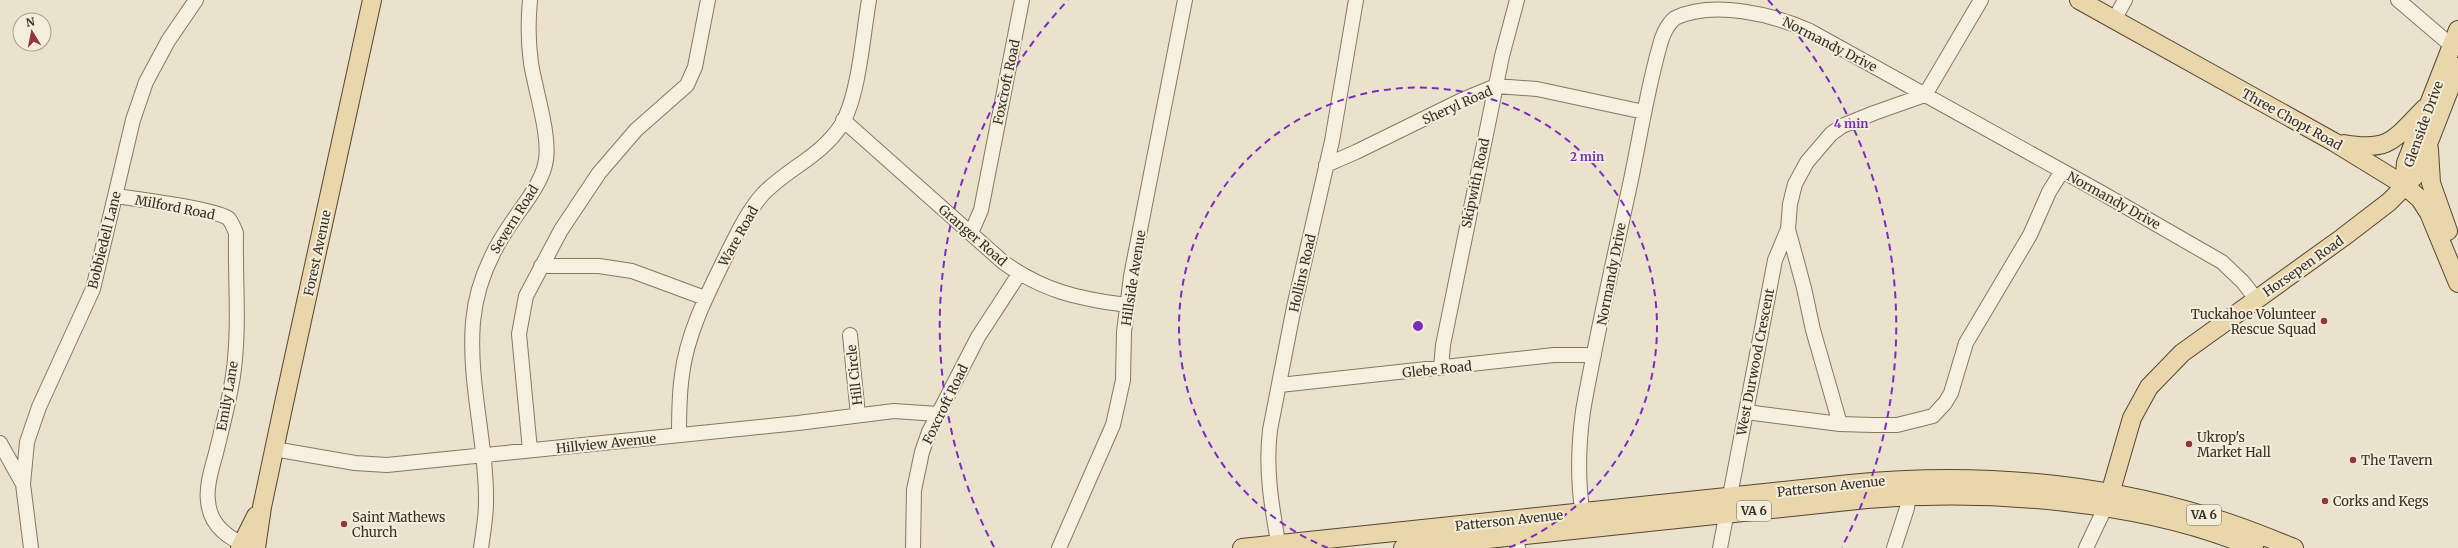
<svg xmlns="http://www.w3.org/2000/svg" width="2458" height="548" viewBox="0 0 2458 548" font-family="Merriweather,serif">
	<style>
		.lines { fill: none; stroke-linecap: round; stroke-linejoin: round }
		.minor-casing { stroke: #877662; stroke-width: 16 }
		.major-casing { stroke: #564535; stroke-width: 20 }
		.minor { stroke: #f6f0e0; stroke-width: 14 }
		.major { stroke: #e9d6aa; stroke-width: 18 }
		.ring { fill: none; stroke: #7b2cbf; stroke-width: 2; stroke-dasharray: 7 5 }
		.poi-dot { fill: #903838; stroke: #f3eddc; stroke-width: 1.5 }
		.labels { text-anchor: middle; stroke-width: 4; stroke-linejoin: round; paint-order: stroke }
		.shield { fill: #f3eddc; stroke: #71675b; stroke-width: 1 }
		.shield-label { font-size: 12px; font-weight: bold; fill: #392e24 }
		.street-label { font-size: 13px; fill: #392e24; stroke: #f3eddc }
		.poi-label { font-size: 13px; fill: #392e24; stroke: #f3eddc; text-anchor: start }
		.centre { fill: #7b2cbf; stroke: #f3eddc; stroke-width: 2 }
		.ring-label { font-size: 12px; text-anchor: middle; font-weight: bold; fill: #7b2cbf; stroke: #f3eddc; stroke-width: 4; stroke-linejoin: round; paint-order: stroke }
	</style>
	<rect width="100%" height="100%" fill="#ebe2cd"/>
	<g class="lines">
		<g class="minor-casing">
			<path id="minor" d="M2398 0 2452 46
				M2114 20 2125 0
				M843 120 1003 262C1043 291 1079 299 1127 305
				M1326 165 1356 152 1462 100 1496 86 1537 89 1644 112
				M116 196C135 199 218 209 229 219 232 223 234 228 236 233 235 280 240 329 233 376 229 402 222 428 216 453 212 468 206 486 208 501 210 527 230 539 251 548
				M971 233 981 210 1022 0
				M541 266H599L632 271 705 298
				M850 335 858 415
				M1441 368 1443 345 1502 56 1517 0
				M1280 385 1554 355H1594
				M1746 412 1840 424 1873 425H1897L1933 416 1945 403 1951 393 1966 343 2030 235 2049 192 2062 171
				M1840 424 1813 330 1804 288 1788 229 1790 204 1795 184 1807 162 1831 134 1842 126 1874 113 1925 95 1981 0
				M679 435C679 415 679 395 682 375 687 333 708 293 726 256 737 234 747 212 763 194 788 168 822 156 842 124 859 95 863 34 869 0
				M0 443 23 484 31 548
				M274 449 355 463 387 465 798 423 894 411 938 414
				M530 450 519 334 526 296 561 230 599 173 636 130 687 85 695 67 708 0
				M23 484 27 442 39 407 93 289 133 120 146 82 168 41 196 0
				M1584 521C1577 484 1578 448 1583 411 1596 337 1613 263 1629 189 1640 139 1647 87 1662 38 1665 30 1669 23 1675 18 1714 0 1772 14 1810 31L2102 193 2222 262 2243 282 2256 299
				M1515 526 1518 548
				M481 548C483 533 486 518 486 503 487 443 468 383 473 322 476 286 491 252 512 222 524 204 540 185 545 165 552 140 535 90 531 63 528 42 528 21 530 0
				M913 548 914 490 922 452 929 432 978 337 1019 274
				M1059 548 1113 425 1123 380 1124 332 1131 276 1185 0
				M1279 548C1272 508 1265 470 1270 430L1294 307 1332 141 1356 0
				M1720 548 1775 260 1788 229
				M1894 548 1907 508 1909 486
				M2086 548 2105 508"/>
		</g>
		<g class="major-casing">
			<path id="major" d="M2079 0 2334 142 2404 185 2420 199 2429 213 2458 283
				M2344 144C2391 152 2394 139 2425 108
				M2429 149 2431 183 2448 231
				M2404 185 2406 163 2458 30
				M2107 504 2132 418 2149 387 2182 353 2342 238 2389 202 2416 175 2458 67
				M240 548 256 516
				M256 548 262 507 284 403 372 0
				M1242 548 1850 484C1971 472 2091 481 2209 517 2238 525 2266 537 2294 548
				M1403 548 1867 499C1986 489 2144 500 2254 548"/>
		</g>
		<use href="#minor" class="minor"/>
		<use href="#major" class="major"/>
	</g>
	<g class="ring">
		<path d="M1328 548A239 239 0 1 1 1508 548"/>
		<path d="M994 547A478 478 0 0 1 1068 0M1768 0A478 478 0 0 1 1842 547"/>
	</g>
	<g class="poi-dot">
		<circle cx="2324" cy="321" r="4"/>
		<circle cx="2189" cy="444" r="4"/>
		<circle cx="2353" cy="460" r="4"/>
		<circle cx="2325" cy="501" r="4"/>
		<circle cx="344" cy="524" r="4"/>
	</g>
	<g class="labels">
		<g class="shield">
			<rect x="1737" y="501" width="34" height="20" rx="3"/>
			<rect x="2187" y="505" width="34" height="20" rx="3"/>
		</g>
		<g class="shield-label">
			<text x="1754" y="515">VA 6</text>
			<text x="2204" y="519">VA 6</text>
		</g>
		<g class="street-label">
			<text transform="translate(1830 44) rotate(27)" y="5">Normandy Drive</text>
			<text transform="translate(1006 82) rotate(-78)" y="5">Foxcroft Road</text>
			<text transform="translate(1457 105) rotate(-24)" y="5">Sheryl Road</text>
			<text transform="translate(2292 119) rotate(29)" y="5">Three Chopt Road</text>
			<text transform="translate(2423 124) rotate(-70)" y="5">Glenside Drive</text>
			<text transform="translate(1475 183) rotate(-78)" y="5">Skipwith Road</text>
			<text transform="translate(2114 200) rotate(29)" y="5">Normandy Drive</text>
			<text transform="translate(175 207) rotate(11)" y="5">Milford Road</text>
			<text transform="translate(514 219) rotate(-58)" y="5">Severn Road</text>
			<text transform="translate(973 235) rotate(41)" y="5">Granger Road</text>
			<text transform="translate(738 236) rotate(-61)" y="5">Ware Road</text>
			<text transform="translate(104 240) rotate(-76)" y="5">Bobbiedell Lane</text>
			<text transform="translate(317 253) rotate(-78)" y="5">Forest Avenue</text>
			<text transform="translate(2303 266) rotate(-35)" y="5">Horsepen Road</text>
			<text transform="translate(1302 273) rotate(-77)" y="5">Hollins Road</text>
			<text transform="translate(1611 274) rotate(-79)" y="5">Normandy Drive</text>
			<text transform="translate(1133 278) rotate(-81)" y="5">Hillside Avenue</text>
			<text transform="translate(1755 362) rotate(-79)" y="5">West Durwood Crescent</text>
			<text transform="translate(1437 369) rotate(-6)" y="5">Glebe Road</text>
			<text transform="translate(854 375) rotate(-96)" y="5">Hill Circle</text>
			<text transform="translate(227 396) rotate(-80)" y="5">Emily Lane</text>
			<text transform="translate(945 404) rotate(-64)" y="5">Foxcroft Road</text>
			<text transform="translate(606 443) rotate(-6)" y="5">Hillview Avenue</text>
			<text transform="translate(1831 486) rotate(-6)" y="5">Patterson Avenue</text>
			<text transform="translate(1509 520) rotate(-6)" y="5">Patterson Avenue</text>
		</g>
		<g class="poi-label">
			<text x="2316" y="319" text-anchor="end">Tuckahoe Volunteer<tspan x="2316" dy="15">Rescue Squad</tspan></text>
			<text x="2197" y="442">Ukrop's<tspan x="2197" dy="15">Market Hall</tspan></text>
			<text x="2361" y="465">The Tavern</text>
			<text x="2333" y="506">Corks and Kegs</text>
			<text x="352" y="522">Saint Mathews<tspan x="352" dy="15">Church</tspan></text>
		</g>
	</g>
	<circle cx="1418" cy="326" r="6" class="centre"/>
	<g class="ring-label">
		<text x="1851" y="128">4 min</text>
		<text x="1587" y="161">2 min</text>
	</g>
	<g transform="translate(32 32) rotate(350)"><circle r="19" fill="#f3eddc" stroke="#a9a192"/>
	<path d="M0-3L7 15L0 10L-7 15Z" fill="#903838"/>
	<text y="-6" font-size="11" font-weight="bold" text-anchor="middle" fill="#392e24">N</text>
	</g>
</svg>
